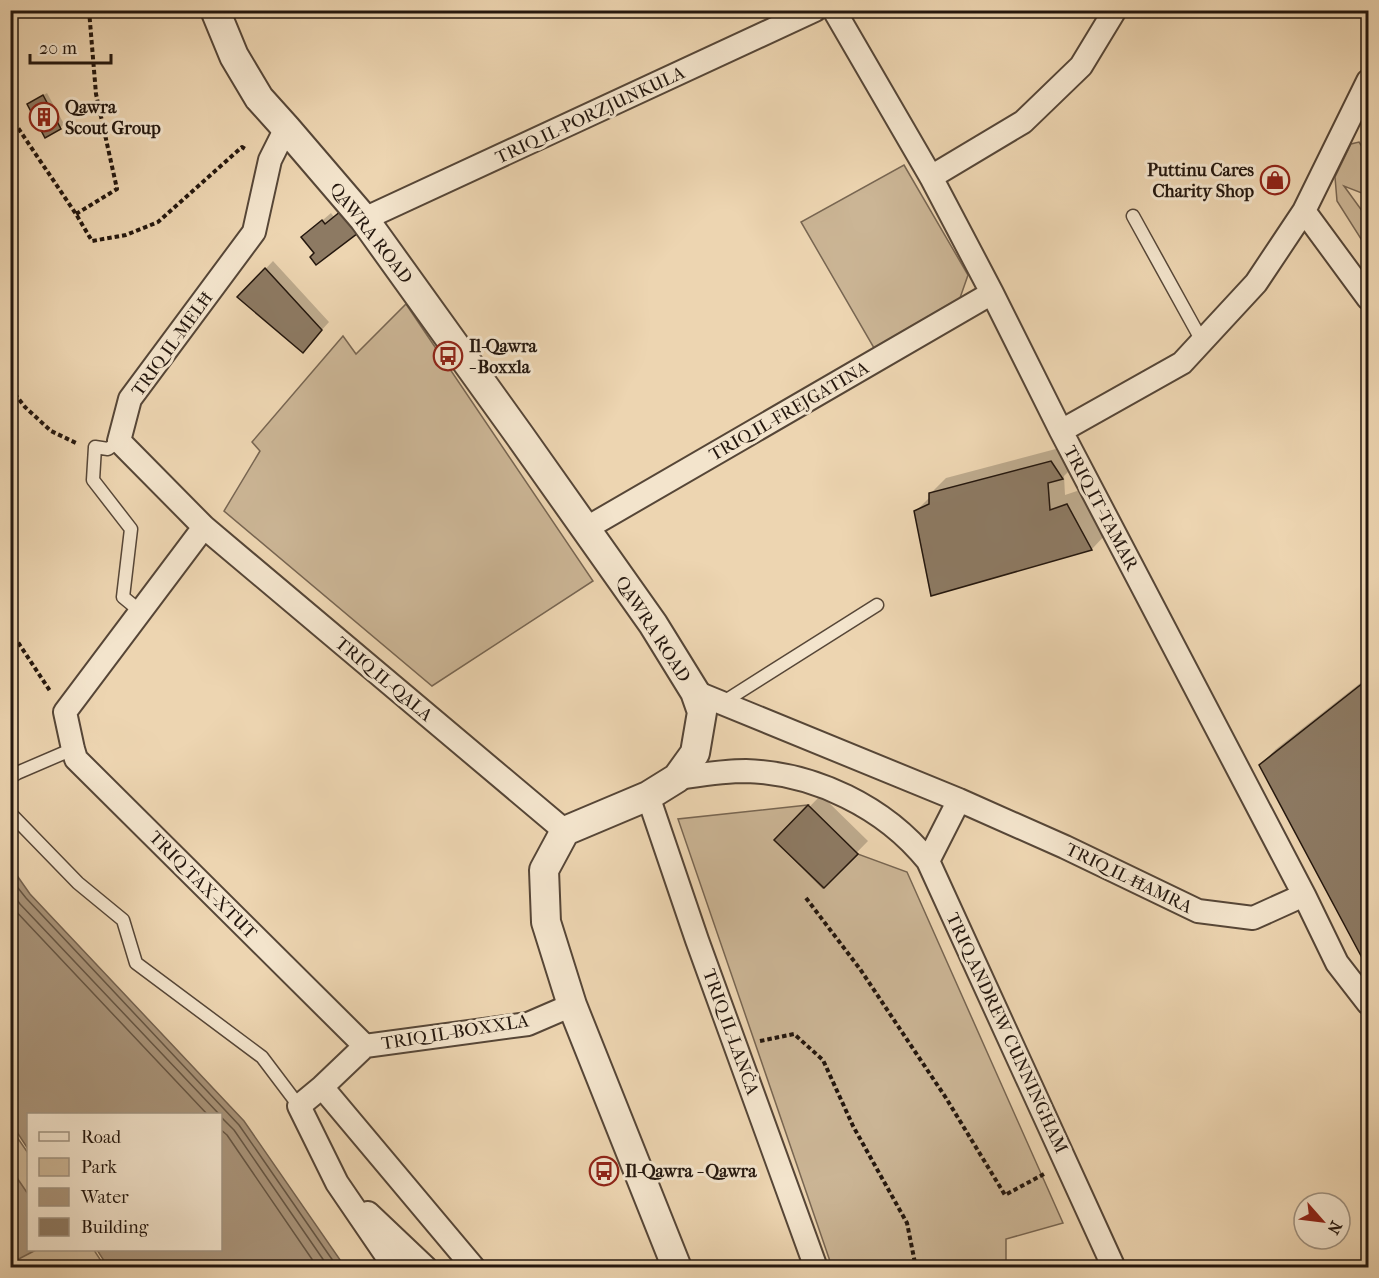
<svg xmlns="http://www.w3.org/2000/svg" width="1379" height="1278" viewBox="0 0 1379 1278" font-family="'IM FELL French Canon',serif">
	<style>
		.green { fill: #cbb595; stroke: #786652; stroke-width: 1.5 }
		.water { fill: #a9947a; stroke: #74624f; stroke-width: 1.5 }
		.shadow { fill: #0003 }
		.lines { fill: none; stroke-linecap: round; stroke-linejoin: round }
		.shore { stroke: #665644; stroke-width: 1.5 }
		.building { fill: #8d7a63; stroke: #24170e; stroke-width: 1.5 }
		.service-casing { stroke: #564637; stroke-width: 15 }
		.minor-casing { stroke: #564637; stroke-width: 26 }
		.tertiary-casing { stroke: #564637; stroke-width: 32 }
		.path { stroke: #24170e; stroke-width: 4; stroke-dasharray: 4.5 3; stroke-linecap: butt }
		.service { stroke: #f3e4cc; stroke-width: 12 }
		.minor { stroke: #f3e4cc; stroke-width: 22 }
		.tertiary { stroke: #f3e4cc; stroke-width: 28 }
		.labels { text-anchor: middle; stroke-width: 6; stroke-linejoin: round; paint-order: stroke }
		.poi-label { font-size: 18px; font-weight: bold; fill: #24170e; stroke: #f3e4cc; text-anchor: start }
		.street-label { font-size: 18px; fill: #24170e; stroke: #f3e4cc }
	</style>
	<rect width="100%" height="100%" fill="#edd5b1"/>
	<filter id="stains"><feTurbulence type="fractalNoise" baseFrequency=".00333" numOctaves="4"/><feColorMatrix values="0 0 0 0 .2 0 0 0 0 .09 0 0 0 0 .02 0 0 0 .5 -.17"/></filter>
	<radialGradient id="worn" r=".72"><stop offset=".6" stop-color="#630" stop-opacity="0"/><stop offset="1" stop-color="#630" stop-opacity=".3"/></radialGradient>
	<path class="green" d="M1359 142 1368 156V201L1362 193 1344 186 1368 219V250L1337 201 1335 177 1351 144Z
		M904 165 968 275 960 298 874 348 801 222Z
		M406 304 593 581 432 686 224 511 260 451 252 442 343 336 356 354Z
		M808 805 775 840 823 888 858 854 907 872 1063 1223 1006 1239V1267H832L678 819Z
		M10 1127 28 1153V1250H94L105 1267H11Z"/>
	<path class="water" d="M11 867 30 894 244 1121 345 1267H108L97 1250H220V1114H28V1149L11 1123Z
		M11 1169 28 1194V1250H36L11 1263Z"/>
	<path class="shadow" d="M47 93 64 124 60 128 29 104 33 101Z
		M349 205 316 253 303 237 331 213 334 217Z
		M273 261 329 322 310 343 239 297Z
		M1067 446 1078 462 1064 476 1065 495 1083 489 1107 533 1092 549 932 594 916 511 930 497V494L946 478Z
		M1368 677V966L1260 765 1276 749Z
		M821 795 868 841 824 886 777 840Z"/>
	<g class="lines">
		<path class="shore" d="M10 878 26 898 239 1125 338 1268
			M10 890 20 904 219 1114
			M10 905 207 1114
			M220 1116 234 1130 329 1268
			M220 1129 227 1135 318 1268"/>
	</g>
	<path class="building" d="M43 95 61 129 45 138 27 104Z
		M341 211 358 233 316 265 310 257 314 253 301 237 322 220 325 224Z
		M265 268 322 330 303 353 237 297Z
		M1051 461 1063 479 1048 483 1050 510 1067 504 1092 550 931 596 914 511 929 504V493Z
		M1368 679V969L1259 765Z
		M808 805 858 854 824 888 774 840Z"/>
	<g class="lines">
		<g class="service-casing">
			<path id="service" d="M1133 216 1202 341
				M119 441 108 449 95 447 93 480 131 529 123 597 140 611
				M722 703 877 605
				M10 778 17 773 73 749
				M10 813 78 883 123 920 136 963 262 1057 299 1106"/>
		</g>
		<g class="minor-casing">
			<path id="minor" d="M834 10 931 177 992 293 1061 431 1304 895 1337 963 1368 1003
				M286 128 270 160 254 232 130 399 119 441 204 527 565 831
				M931 177 1023 122 1081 66 1115 10
				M1304 211 1368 298
				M364 219 815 10
				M1061 431 1182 363 1256 283 1304 211 1368 81
				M204 527 65 712 73 749 76 759 365 1046
				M585 529 992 293
				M695 692 959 800 1065 847 1198 911 1253 918 1304 895
				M677 778C699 775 723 771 746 771 814 773 885 807 928 861
				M648 796 697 940 816 1268
				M959 800 928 861 1114 1268
				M322 1087 474 1268
				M368 1213 426 1268
				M395 1268 337 1183 299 1106 322 1087 365 1046 528 1024 572 1005"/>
		</g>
		<g class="tertiary-casing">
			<path id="tertiary" d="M215 10 234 56 259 98 286 128 364 219 520 436 653 624 695 692 702 712 695 753 677 778 648 796 565 831 544 870 546 922 572 1005 677 1268"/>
		</g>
		<path class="path" d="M10 116 76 214 92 241 126 235 158 222 242 147 247 150
			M76 214 117 189 96 94 89 10
			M10 388 25 407 51 431 76 443
			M10 630 50 691
			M806 898 860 969 946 1098 1005 1195 1044 1174
			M760 1041 794 1034 823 1060 853 1126 907 1223 916 1268"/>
		<use href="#service" class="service"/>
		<use href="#minor" class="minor"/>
		<use href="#tertiary" class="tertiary"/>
	</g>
	<defs>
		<g id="building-ring" transform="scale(1.5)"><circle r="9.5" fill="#f3e4cc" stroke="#8f2418" stroke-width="1.5"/><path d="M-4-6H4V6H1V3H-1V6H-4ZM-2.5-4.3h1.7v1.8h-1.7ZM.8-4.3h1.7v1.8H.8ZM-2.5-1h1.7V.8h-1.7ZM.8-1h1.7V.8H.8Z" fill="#8f2418"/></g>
		<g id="shop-ring" transform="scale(1.5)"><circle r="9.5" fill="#f3e4cc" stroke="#8f2418" stroke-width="1.5"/><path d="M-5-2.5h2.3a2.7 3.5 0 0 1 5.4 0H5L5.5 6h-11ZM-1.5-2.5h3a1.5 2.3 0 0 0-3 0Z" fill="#8f2418"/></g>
		<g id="bus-ring" transform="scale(1.5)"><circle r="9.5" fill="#f3e4cc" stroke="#8f2418" stroke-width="1.5"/><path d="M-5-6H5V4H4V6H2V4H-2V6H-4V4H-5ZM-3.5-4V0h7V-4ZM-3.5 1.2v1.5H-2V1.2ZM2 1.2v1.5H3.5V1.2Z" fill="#8f2418"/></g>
	</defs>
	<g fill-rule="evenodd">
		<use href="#building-ring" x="44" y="117"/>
		<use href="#shop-ring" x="1275" y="180"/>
		<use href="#bus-ring" x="448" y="356"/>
		<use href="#bus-ring" x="604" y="1171"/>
	</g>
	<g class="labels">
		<g class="poi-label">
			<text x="65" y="113">Qawra<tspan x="65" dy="21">Scout Group</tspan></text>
			<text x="1254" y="176" text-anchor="end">Puttinu Cares<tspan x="1254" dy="21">Charity Shop</tspan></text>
			<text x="469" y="352">Il-Qawra<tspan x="469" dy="21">- Boxxla</tspan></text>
			<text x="625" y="1177">Il-Qawra - Qawra</text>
		</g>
		<g class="street-label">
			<text transform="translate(590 115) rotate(-25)" y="6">TRIQ IL-PORZJUNKULA</text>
			<text transform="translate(371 233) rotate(52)" y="6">QAWRA ROAD</text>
			<text transform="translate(172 344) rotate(-54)" y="6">TRIQ IL-MELĦ</text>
			<text transform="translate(789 411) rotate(-30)" y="6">TRIQ IL-FREJGATINA</text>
			<text transform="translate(1101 508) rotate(62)" y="6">TRIQ IT-TAMAR</text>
			<text transform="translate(653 629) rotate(57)" y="6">QAWRA ROAD</text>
			<text transform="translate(384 679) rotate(40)" y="6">TRIQ IL-QALA</text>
			<text transform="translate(1129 878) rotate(26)" y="6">TRIQ IL-ĦAMRA</text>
			<text transform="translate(203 885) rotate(45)" y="6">TRIQ TAX-XTUT</text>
			<text transform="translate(455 1032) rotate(-9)" y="6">TRIQ IL-BOXXLA</text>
			<text transform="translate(731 1032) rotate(70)" y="6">TRIQ IL-LANĊA</text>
			<text transform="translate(1007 1033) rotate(65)" y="6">TRIQ ANDREW CUNNINGHAM</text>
		</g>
	</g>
	<rect width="1379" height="1278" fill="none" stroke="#edd5b1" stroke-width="36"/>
	<rect x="12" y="12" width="1355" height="1254" fill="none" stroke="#24170e" stroke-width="3"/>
	<rect x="18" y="18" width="1343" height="1242" fill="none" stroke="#24170e" stroke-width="1.5"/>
	<rect x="27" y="1113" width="195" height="138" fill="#f3e4cc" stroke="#a09280" stroke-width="1.5"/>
	<rect x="39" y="1132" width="30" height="9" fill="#f3e4cc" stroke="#a09280" stroke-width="1.5"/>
	<text x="81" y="1143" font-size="18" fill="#24170e">Road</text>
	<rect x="39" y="1158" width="30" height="18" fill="#cbb595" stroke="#a09280" stroke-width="1.5"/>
	<text x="81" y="1173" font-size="18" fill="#24170e">Park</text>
	<rect x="39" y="1188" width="30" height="18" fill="#a9947a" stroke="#a09280" stroke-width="1.5"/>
	<text x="81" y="1203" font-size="18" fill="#24170e">Water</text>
	<rect x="39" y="1218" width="30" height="18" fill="#8d7a63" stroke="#a09280" stroke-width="1.5"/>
	<text x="81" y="1233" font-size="18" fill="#24170e">Building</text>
	<g transform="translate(1322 1221) rotate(118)"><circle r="28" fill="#f3e4cc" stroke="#a09280" stroke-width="1.5"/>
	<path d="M0-4.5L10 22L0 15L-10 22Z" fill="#8f2418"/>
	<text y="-9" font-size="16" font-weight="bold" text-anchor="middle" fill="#24170e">N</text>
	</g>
	<path d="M30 54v9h81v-9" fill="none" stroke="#24170e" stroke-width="3"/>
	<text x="39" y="54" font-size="18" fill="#24170e" stroke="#f3e4cc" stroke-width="4.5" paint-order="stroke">20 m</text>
	<rect width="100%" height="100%" filter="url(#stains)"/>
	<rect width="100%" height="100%" fill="url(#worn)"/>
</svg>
